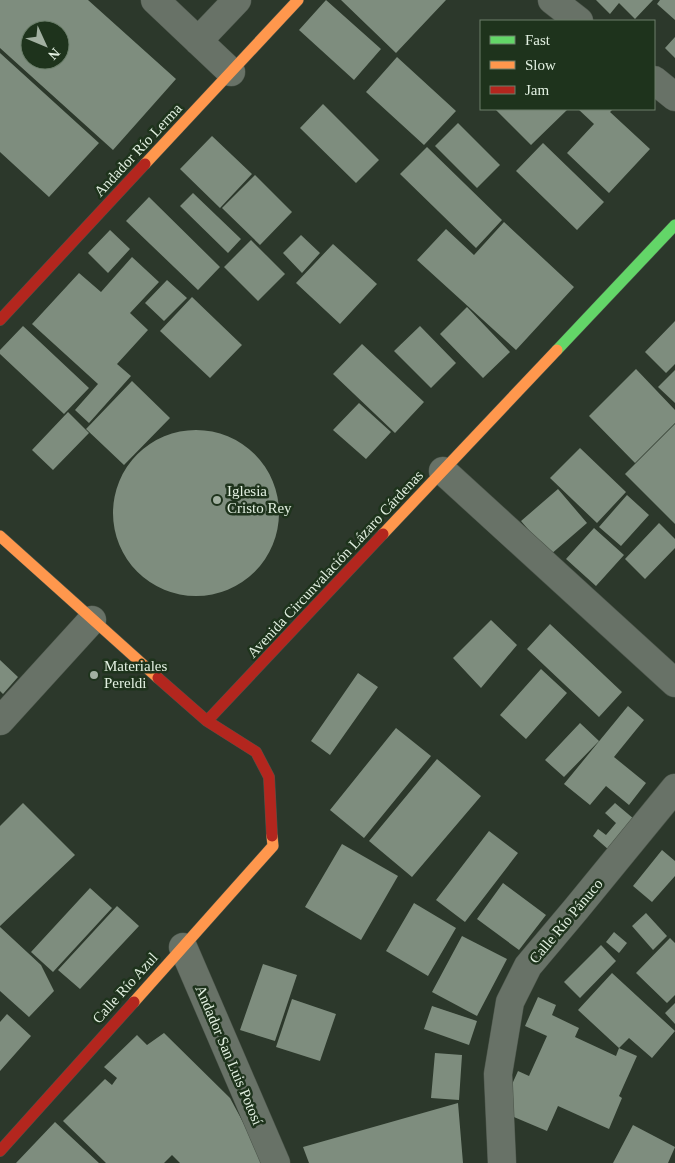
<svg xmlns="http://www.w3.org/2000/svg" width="675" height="1163" viewBox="0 0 675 1163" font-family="'Times New Roman',serif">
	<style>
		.building { fill: #7e8d7e; fill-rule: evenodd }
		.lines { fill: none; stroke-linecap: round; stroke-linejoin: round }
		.street-casing { stroke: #4b554a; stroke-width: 29 }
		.fast-casing { stroke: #4b554a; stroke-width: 12 }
		.slow-casing { stroke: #4b554a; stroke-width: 12 }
		.jam-casing { stroke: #4b554a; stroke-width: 12 }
		.street { stroke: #687267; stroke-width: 28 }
		.fast { stroke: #63d668; stroke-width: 11 }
		.slow { stroke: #ff974d; stroke-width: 11 }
		.jam { stroke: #b3261e; stroke-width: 11 }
		.poi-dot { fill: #a2b0a1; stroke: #1e331c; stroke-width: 2 }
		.labels { text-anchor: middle; stroke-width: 5; stroke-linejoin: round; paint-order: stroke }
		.street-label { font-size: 15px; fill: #e2f0e1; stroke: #1e331c }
		.poi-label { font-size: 15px; fill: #e2f0e1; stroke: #1e331c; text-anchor: start }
	</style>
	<rect width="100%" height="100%" fill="#2c382b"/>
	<path class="building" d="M0 0H88L176 79 113 150 0 48ZM30 30H60V60H30Z
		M326 0 381 49 354 80 299 30Z
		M341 0H446L396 53Z
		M596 0H653L635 19 619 3 610 14Z
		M660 0H675V20L657 4Z
		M675 37V58L665 48Z
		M0 53 99 143 49 197 0 152Z
		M397 57 456 111 424 145 366 92Z
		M323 104 379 160 356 183 300 128Z
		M495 109H568L531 145Z
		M578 109H613L610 112 650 149 609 193 567 153 594 124Z
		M458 123 500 165 477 188 435 146Z
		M212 136 252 174 220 208 180 169Z
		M543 143 604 202 577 230 516 171Z
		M427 147 502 220 476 248 400 174Z
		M255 175 292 212 260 245 222 208Z
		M193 193 241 239 228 253 180 206Z
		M149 197 220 267 198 290 126 221Z
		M504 222 574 287 516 350 417 260 446 229 474 255Z
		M110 230 130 249 108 273 88 253Z
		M301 235 320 253 302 273 283 253Z
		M251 240 285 274 258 301 224 267Z
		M333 244 377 284 340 324 296 283Z
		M132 257 159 282 130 313 148 330 117 364 131 376 89 423 75 410 98 384 32 324 79 273 101 292Z
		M167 280 187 298 164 321 145 303Z
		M192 297 242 345 210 378 160 331Z
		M467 307 510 352 483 378 440 334Z
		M675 321V364L666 373 645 352Z
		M23 326 89 388 64 414 0 354V350Z
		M420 326 456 363 431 388 394 351Z
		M362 344 424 402 395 433 333 374Z
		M636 369 675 410V423L635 463 589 416Z
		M675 370V403L658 387Z
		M132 381 170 418 124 465 86 429Z
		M359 403 391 432 366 459 333 430Z
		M68 412 89 433 53 470 32 450Z
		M675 424V524L625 474Z
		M113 513a83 83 0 1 1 166 0a83 83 0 1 1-166 0Z
		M580 448 626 492 597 523 550 478Z
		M558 489 587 523 550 555 521 521Z
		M627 495 649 515 621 546 599 527Z
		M659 523 675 539V548L645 579 625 559Z
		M594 528 624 555 596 586 566 559Z
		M491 620 517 645 481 688 453 658Z
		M550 624 622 692 599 717 527 649Z
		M0 660 18 677 3 694 0 691Z
		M541 669 567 693 526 739 500 715Z
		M358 673 378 687 330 755 311 741Z
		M628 706 644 720 614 757 646 783 629 805 606 786 590 805 564 784Z
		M580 723 599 741 564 777 545 760Z
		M396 728 431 756 364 838 330 810Z
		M437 759 481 796 412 877 369 841Z
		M23 803 75 855 0 926V826Z
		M615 803 634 819 609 850 593 836 598 829 606 835 616 823 605 813Z
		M489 831 518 853 465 922 436 900Z
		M342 844 398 876 361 940 305 907Z
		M662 850 675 861V876L652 902 633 886Z
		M503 883 546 915 519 950 477 919Z
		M90 888 112 908 53 972 31 952Z
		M414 903 456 928 428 976 386 951Z
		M117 906 139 926 80 989 58 970Z
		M646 913 667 936 653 950 632 926Z
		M0 927 41 965 54 991 29 1017 0 991Z
		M614 932 627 943 619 953 606 942Z
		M462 936 507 959 477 1016 432 992Z
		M670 938 675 943V995L667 1003 636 973Z
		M601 945 616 961 580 998 564 982Z
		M263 964 297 975 275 1041 240 1030Z
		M612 973 675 1031 652 1058 629 1038 619 1048 578 1010Z
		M538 997 556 1005 552 1015 579 1028 575 1037 616 1056 619 1048 637 1056 619 1096 622 1098 609 1129 558 1106 547 1131 500 1111 518 1071 529 1076 547 1036 525 1026Z
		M292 999 336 1014 320 1061 276 1047Z
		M675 1003V1024L665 1013Z
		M432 1006 477 1021 469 1045 424 1029Z
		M7 1014 31 1036 0 1071V1022Z
		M164 1033 230 1098 265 1163H180L172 1155 164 1163H106L63 1121 105 1079 112 1085 117 1078 104 1067 137 1035 147 1045Z
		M435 1053 462 1055 459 1100 431 1098Z
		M458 1103 463 1163H309L303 1147Z
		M55 1122 99 1163H16Z
		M633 1125 675 1147 668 1163H613Z"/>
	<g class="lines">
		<g class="street-casing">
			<path id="street" d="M155 0 231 72
				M552 0 579 21
				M198 41 237 0
				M654 80 675 97
				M443 471 675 683
				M0 721 92 620
				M183 947 276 1163
				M502 1163 498 1074 510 1002 528 966 576 909 675 788"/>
		</g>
		<g class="fast-casing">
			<path id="fast" d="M557 350 675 225"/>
		</g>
		<g class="slow-casing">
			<path id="slow" d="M145 164 298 0
				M383 534 557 350
				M0 536 158 678
				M134 1002 273 846 272 836"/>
		</g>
		<g class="jam-casing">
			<path id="jam" d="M0 320 145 164
				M158 678 207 721 256 752 269 777 272 836
				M207 721 383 534
				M0 1151 134 1002"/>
		</g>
		<use href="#street" class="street"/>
		<use href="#fast" class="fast"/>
		<use href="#slow" class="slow"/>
		<use href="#jam" class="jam"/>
	</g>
	<g class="poi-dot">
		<circle cx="217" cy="500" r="5"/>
		<circle cx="94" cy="675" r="5"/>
	</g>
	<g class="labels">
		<g class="street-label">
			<text transform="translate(138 150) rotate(-47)" y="5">Andador Río Lerma</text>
			<text transform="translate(335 564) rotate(-47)" y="5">Avenida Circunvalación Lázaro Cárdenas</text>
			<text transform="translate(566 921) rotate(-50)" y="5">Calle Río Pánuco</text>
			<text transform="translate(125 988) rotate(-48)" y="5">Calle Río Azul</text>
			<text transform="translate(229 1055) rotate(67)" y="5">Andador San Luis Potosí</text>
		</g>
		<g class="poi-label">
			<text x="227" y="496">Iglesia<tspan x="227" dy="17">Cristo Rey</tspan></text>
			<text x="104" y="671">Materiales<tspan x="104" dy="17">Pereldi</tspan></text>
		</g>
	</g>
	<rect x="480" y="20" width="175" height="90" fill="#1e331c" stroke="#6c7f6b"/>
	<rect x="490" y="36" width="25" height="8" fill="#63d668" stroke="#6c7f6b"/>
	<text x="525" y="45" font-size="15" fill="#e2f0e1">Fast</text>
	<rect x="490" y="61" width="25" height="8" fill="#ff974d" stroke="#6c7f6b"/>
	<text x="525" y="70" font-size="15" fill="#e2f0e1">Slow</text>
	<rect x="490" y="86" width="25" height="8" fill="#b3261e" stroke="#6c7f6b"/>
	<text x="525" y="95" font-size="15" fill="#e2f0e1">Jam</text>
	<g transform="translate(45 45) rotate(134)"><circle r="24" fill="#1e331c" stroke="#6c7f6b"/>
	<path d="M0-4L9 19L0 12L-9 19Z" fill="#a2b0a1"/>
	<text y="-8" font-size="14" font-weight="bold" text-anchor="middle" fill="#e2f0e1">N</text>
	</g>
</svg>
